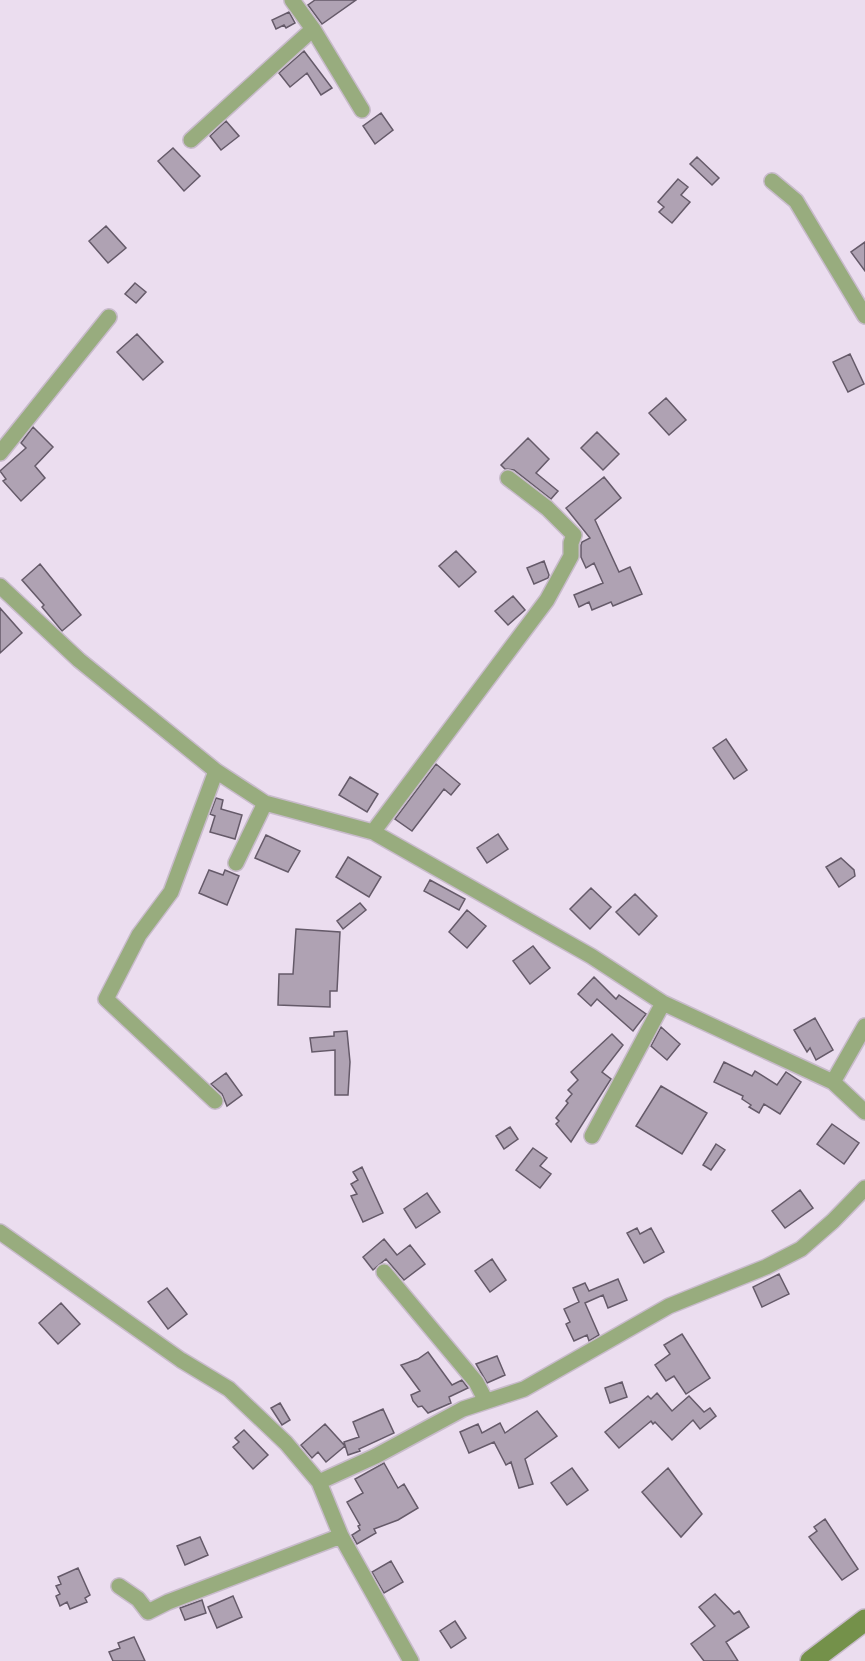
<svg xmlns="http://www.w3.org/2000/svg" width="865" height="1661" viewBox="0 0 865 1661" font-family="'Times New Roman',serif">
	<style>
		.building { fill: #afa2b3; stroke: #655a69; stroke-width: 1.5 }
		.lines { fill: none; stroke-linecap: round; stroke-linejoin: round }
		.street-casing { stroke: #c8bbcb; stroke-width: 18 }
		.secondary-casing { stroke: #c8bbcb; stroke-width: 24 }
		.street { stroke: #98ac7e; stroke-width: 15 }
		.secondary { stroke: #74914a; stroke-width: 21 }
	</style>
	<rect width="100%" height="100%" fill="#ebddef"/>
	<path class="building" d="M315 0H356L322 24 308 5Z
		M289 12 295 23 286 28 284 25 276 29 272 20Z
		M304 51 332 88 321 95 307 73 290 87 279 73Z
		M381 113 393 130 375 144 363 126Z
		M226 121 239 136 221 150 210 136Z
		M173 148 200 176 184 191 158 161Z
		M697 157 719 178 712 185 690 164Z
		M678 179 688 187 681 195 690 202 672 223 659 212 664 207 658 202Z
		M106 226 126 248 108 263 89 241Z
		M865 242V271L851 252Z
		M135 283 146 292 136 303 125 294Z
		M137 334 163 362 143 380 117 352Z
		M850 354 864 384 848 392 833 362Z
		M666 398 686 420 669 435 649 413Z
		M33 427 53 447 35 466 45 478 21 501 3 481 6 479 0 471 26 448 21 443Z
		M597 432 619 454 603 470 581 448Z
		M528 438 549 459 536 473 558 491 551 499 514 470 505 469 501 465Z
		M604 477 621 498 595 520 619 572 630 567 642 594 613 606 611 602 592 610 589 602 579 607 574 595 603 583 594 563 586 568 581 557V545L582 542 590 538 566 508Z
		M456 551 476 572 459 587 439 566Z
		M544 561 549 575 548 578 534 584 527 568Z
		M40 564 81 615 62 631 42 607 44 605 22 580Z
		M513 596 525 610 508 625 495 611Z
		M0 608 22 633 0 653Z
		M726 739 747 770 734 779 713 748Z
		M436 764 460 784 451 795 444 789 412 831 395 819Z
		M350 777 378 794 367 812 339 795Z
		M216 798 223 800 221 809 242 815 235 839 210 832 215 816 210 814Z
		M498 834 508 849 487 863 477 848Z
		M266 835 300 851 288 872 255 858Z
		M348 857 381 877 369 897 336 877Z
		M841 858 854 870 855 876 839 887 826 867Z
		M209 870 223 875 225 870 239 876 227 905 199 893Z
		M430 880 465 899 459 910 424 891Z
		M591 888 611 907 590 929 570 909Z
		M635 894 657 916 639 935 616 912Z
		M360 903 366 910 343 929 337 921Z
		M467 910 486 926 467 948 449 932Z
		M296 929 340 932 337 991H330V1007L278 1005 279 974H293Z
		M533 946 550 968 530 984 513 961Z
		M594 977 616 999 619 995 646 1014 633 1031 597 999 591 1006 578 994Z
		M815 1018 833 1050 816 1060 810 1048 807 1052 794 1030Z
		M661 1027 680 1044 667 1060 651 1046Z
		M347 1031 350 1062 348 1095H335V1050L312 1052 310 1038 334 1036V1032Z
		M612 1034 623 1045 602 1072 611 1079 571 1142 556 1124 559 1121 556 1118 568 1103 566 1101 572 1094 568 1090 578 1080 571 1072Z
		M724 1062 752 1076 755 1071 777 1085 786 1072 801 1082 780 1114 764 1104 759 1113 749 1107 751 1105 742 1099 743 1096 714 1082Z
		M226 1073 242 1095 227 1106 222 1094 211 1084Z
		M661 1086 707 1113 682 1154 636 1126Z
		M832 1124 859 1143 844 1164 817 1144Z
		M510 1127 518 1139 504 1149 496 1136Z
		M716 1144 725 1150 711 1170 703 1165Z
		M533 1148 547 1158 540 1166 551 1174 540 1188 516 1170Z
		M362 1167 383 1213 363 1222 351 1196 357 1194 351 1184 358 1180 353 1172Z
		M800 1190 813 1208 785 1228 772 1211Z
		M427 1193 440 1212 416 1228 404 1209Z
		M637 1228 640 1234 651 1228 664 1252 644 1263 627 1233Z
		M384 1239 397 1255 410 1245 425 1264 404 1280 386 1259 373 1270 363 1257Z
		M492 1259 506 1280 490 1292 475 1271Z
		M779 1274 789 1294 762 1307 753 1287Z
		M618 1279 627 1300 608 1308 603 1295 585 1303 599 1335 589 1341 587 1335 574 1341 566 1324 570 1322 564 1309 579 1302 573 1288 585 1283 589 1291Z
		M167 1288 187 1314 168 1329 148 1302Z
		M61 1303 80 1324 58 1344 39 1323Z
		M682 1334 710 1378 686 1394 674 1376 666 1381 655 1365 670 1354 664 1345Z
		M428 1352 452 1385 462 1380 468 1388 449 1397 451 1403 428 1413 422 1406 418 1407 413 1401 411 1395 420 1391 401 1365 418 1359Z
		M497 1356 505 1375 487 1383 476 1364Z
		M622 1382 627 1397 610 1403 605 1388Z
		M657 1393 672 1411 689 1396 704 1412 710 1408 716 1416 700 1429 693 1420 672 1440 655 1422 653 1424 651 1421 619 1448 605 1432 648 1396 651 1399Z
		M280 1403 290 1420 282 1425 271 1408Z
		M383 1409 394 1433 359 1449 360 1451 348 1455 344 1442 359 1437 353 1422Z
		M537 1411 557 1436 525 1459 533 1484 519 1488 511 1462 506 1465 494 1442 469 1453 460 1432 478 1424 482 1433 500 1423 505 1433Z
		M325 1424 345 1446 326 1462 318 1452 312 1458 301 1445Z
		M244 1430 268 1455 253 1469 233 1447 239 1442 235 1438Z
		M384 1463 398 1488 404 1484 418 1508 398 1520 374 1529 376 1533 357 1544 352 1535 360 1530 358 1526 360 1525 347 1502 363 1493 355 1479Z
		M572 1468 588 1490 567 1505 551 1483Z
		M668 1468 702 1514 681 1537 642 1492Z
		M825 1519 858 1569 842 1580 809 1537 817 1531 814 1527Z
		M200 1537 208 1555 185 1565 177 1546Z
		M391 1561 403 1582 384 1593 372 1572Z
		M78 1568 90 1595 85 1598 87 1602 70 1609 67 1602 60 1606 56 1596 60 1594 56 1586 61 1584 58 1577Z
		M715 1594 734 1614 739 1611 749 1627 726 1642 738 1661H704L691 1644 715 1626 699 1607Z
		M233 1596 242 1617 217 1628 208 1607Z
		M202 1600 206 1613 185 1620 180 1608Z
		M455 1621 466 1638 451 1648 440 1631Z
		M134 1637 145 1661H113L109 1652 120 1648 118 1643Z"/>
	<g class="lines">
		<g class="street-casing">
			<path id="street" d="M292 0 313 29 362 110
				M191 140 313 29
				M772 181 796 201 865 316
				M0 453 109 317
				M0 586 79 660 216 771 265 803 373 832 591 956 663 1003 833 1082 865 1112
				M373 832 547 600 571 556V543L574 535 547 508 508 478
				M236 863 265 803
				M833 1082 865 1026
				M215 1101 106 999 139 935 171 892 216 771
				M592 1136 663 1003
				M0 1232 181 1360 229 1389 286 1443 319 1482 341 1536 411 1661
				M384 1272 476 1382 486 1401
				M319 1482 376 1456 463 1409 524 1389 669 1306 766 1267 801 1249 833 1221 865 1188
				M119 1586 138 1599 148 1612 168 1602 341 1536"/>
		</g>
		<g class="secondary-casing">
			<path id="secondary" d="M811 1661 865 1620"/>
		</g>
		<use href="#street" class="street"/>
		<use href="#secondary" class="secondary"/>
	</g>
</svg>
